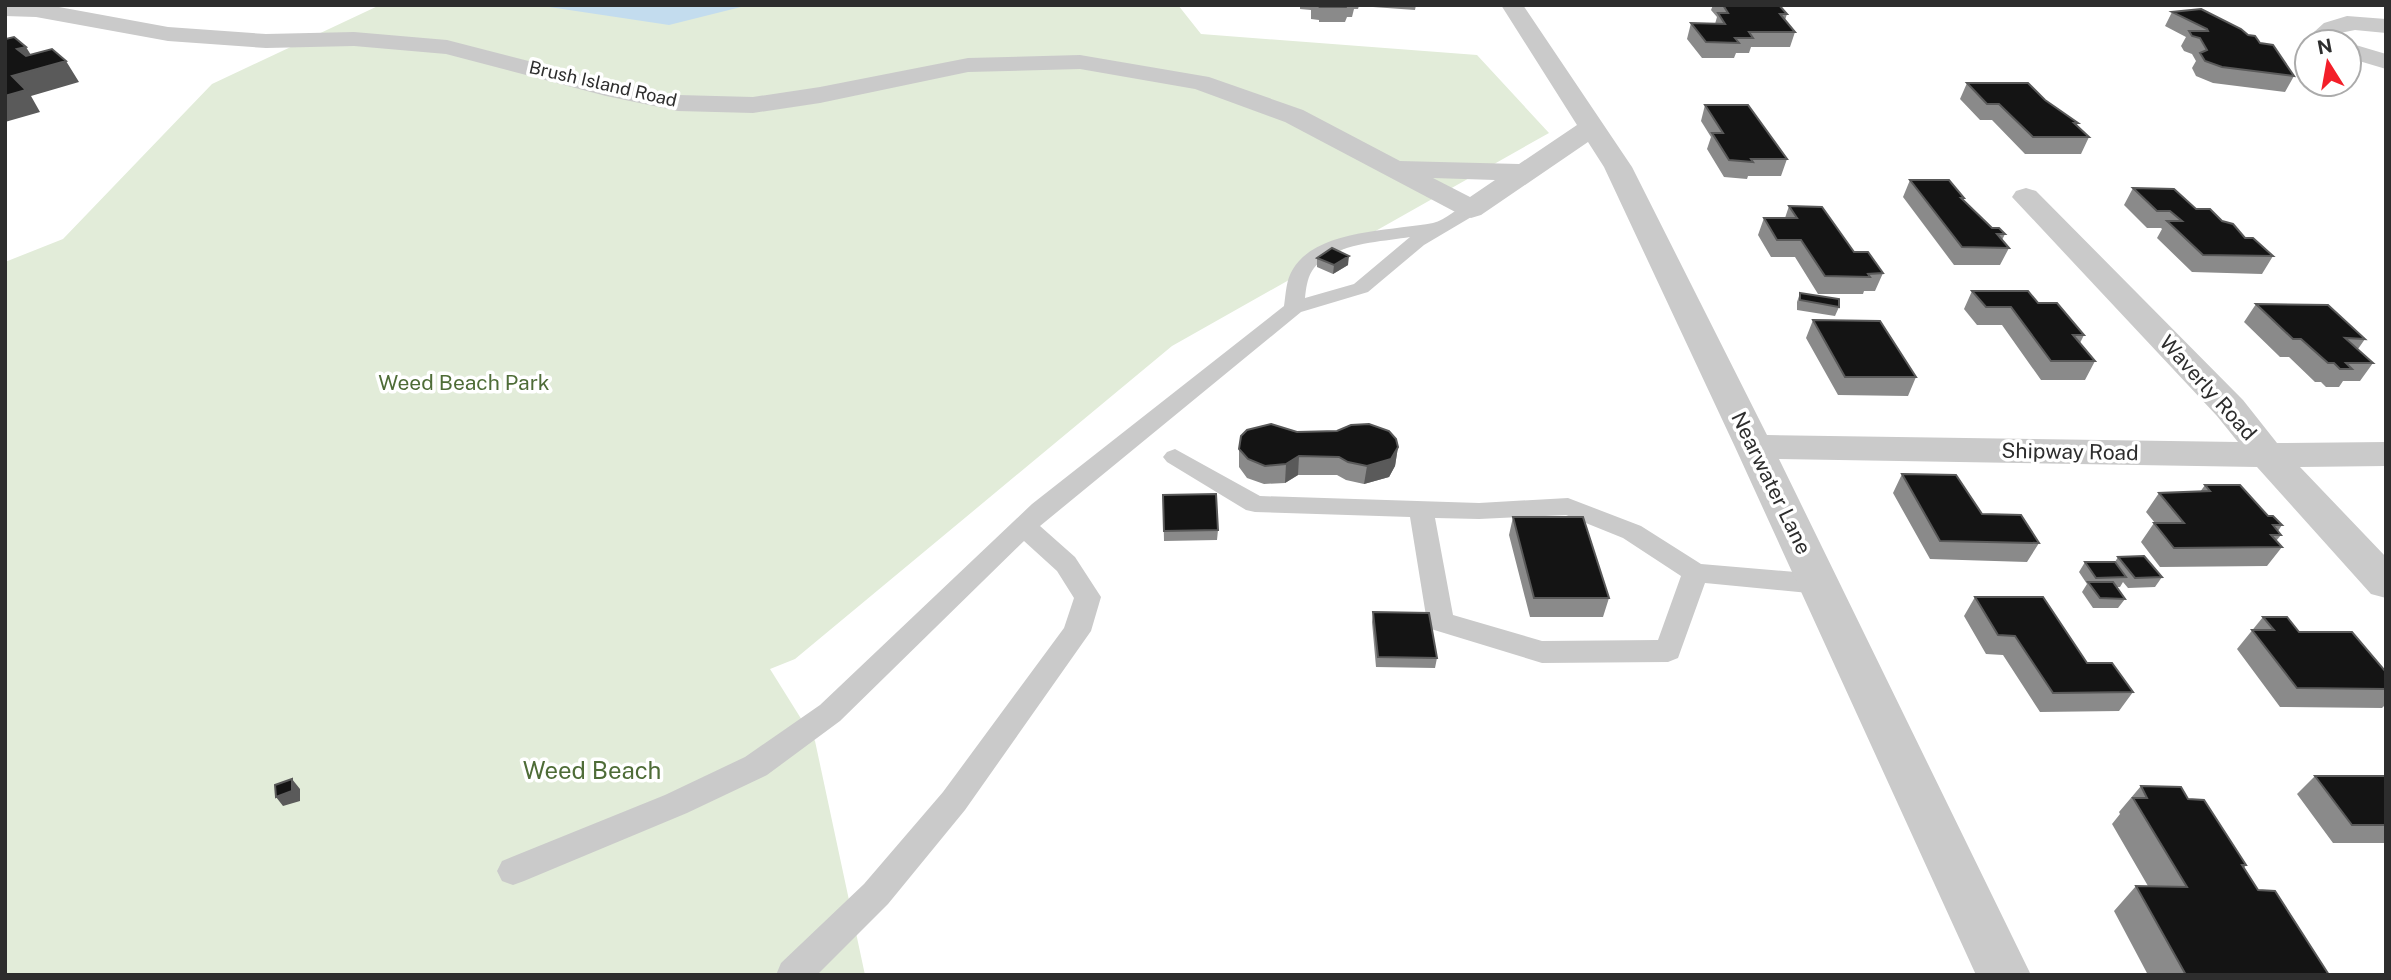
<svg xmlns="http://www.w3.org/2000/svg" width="2391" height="980" viewBox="0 0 2391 980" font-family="'Public Sans',sans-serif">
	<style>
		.green { fill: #e2ecd9 }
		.water { fill: #c3dcee }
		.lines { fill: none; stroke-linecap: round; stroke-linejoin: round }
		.service { fill: #cacaca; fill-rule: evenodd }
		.minor { fill: #cacaca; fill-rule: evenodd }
		.wall { fill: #8a8a8a }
		.shaded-wall { fill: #5a5a5a }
		.building { fill: #141414; stroke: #5a5a5a; stroke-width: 2 }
		.labels { text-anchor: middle; stroke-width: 7; stroke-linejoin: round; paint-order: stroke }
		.far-street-label { font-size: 18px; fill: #2d2d2d; stroke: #fff }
		.park-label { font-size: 21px; fill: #4e6c37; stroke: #fff }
		.street-label { font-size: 21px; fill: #2d2d2d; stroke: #fff }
		.near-park-label { font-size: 24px; fill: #4e6c37; stroke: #fff }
	</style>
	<rect width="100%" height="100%" fill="#fff"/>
	<path class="green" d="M380 5H1178L1201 34 1477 55 1549 133 1172 346 795 659 770 669 815 741 865 975H5V262L63 239 212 84Z"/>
	<path class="water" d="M536 5H749L669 25Z"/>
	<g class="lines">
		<path class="service" d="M1471 203 1480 209 1478 213 1424 245 1368 292 1301 312 1040 526 1075 557 1101 597 1091 631 965 810 888 904 817 975H776L781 963 864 884 943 792 1064 628 1074 598 1057 571 1024 541 840 721 767 775 687 813 524 881 513 885 502 881 497 871 502 861 665 795 745 757 820 705 1032 504 1284 306C1286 293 1286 280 1293 269 1317 229 1392 231 1433 223 1446 220 1457 207 1471 203ZM1410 237 1354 284 1305 298C1306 289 1307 279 1312 271 1330 243 1381 242 1410 237Z
			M1175 449 1260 496 1479 503 1568 498 1641 526 1701 564 1819 574 1828 577 1832 584 1828 591 1819 594 1705 583 1678 658 1668 662 1542 663 1431 629 1427 622 1410 517 1255 512 1246 510 1167 462 1163 457 1167 452ZM1566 515 1623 538 1681 576 1658 640 1542 641 1453 615 1435 518 1479 519Z"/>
		<path class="minor" d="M5 5H48L168 27 266 34 354 32 447 40 607 81 678 95 753 97 820 87 968 58 1080 55 1209 77 1303 110 1400 161 1519 164 1577 125 1501 5H1523L1632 167 1767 435 2238 442 2217 416 2012 197 2016 191 2026 188 2036 191 2243 400 2277 443 2386 442V466L2300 467 2386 557V598L2371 594 2257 467 1779 459 2031 975H1976L1735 447 1604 167 1588 142 1481 215 1471 218 1461 215 1285 122 1195 89 1080 69 968 72 820 103 753 113 678 111 606 96 446 54 354 46 266 48 168 41 36 17 5 16ZM1433 178 1495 180 1470 197Z
			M2347 16 2386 19V33L2355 30 2340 33 2346 42H2322L2314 32 2324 23Z
			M2349 43 2386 54V69L2349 58Z"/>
	</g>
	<path class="wall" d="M1300 5H1416L1415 10 1359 6 1358 9H1354L1352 17H1347L1345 22H1319V20L1311 19V10L1300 9Z
		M1713 5H1779L1787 14 1785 20 1795 32 1790 47H1751L1749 53H1736L1734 58H1702L1687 39 1691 23 1715 24 1717 17 1711 10Z
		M2172 12 2248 35 2260 43 2294 76 2285 92 2213 83 2196 76 2192 68 2196 61 2192 54 2184 51 2181 46 2186 37 2165 26Z
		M1967 83 2045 100 2078 123 2077 125 2089 137 2081 154H2025L1992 120H1980L1960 99Z
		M1705 105 1787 159 1781 176H1748L1747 179 1724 177 1707 149 1711 137 1701 121Z
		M1910 180 1964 198 1963 200 1992 228 2005 234 2002 240 2009 248 2000 265H1954L1903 197Z
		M2133 188 2196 209 2222 221 2245 238 2273 256 2262 274 2192 272 2157 238 2162 229 2161 228H2147L2124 205Z
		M1789 206 1883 273 1875 291H1864L1863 294H1818L1795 257H1771L1758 235 1764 218H1785Z
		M1317 258 1348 265 1333 274 1317 267Z
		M1972 291 2038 303 2084 335 2080 343 2095 361 2085 380H2041L2002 325H1977L1964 309Z
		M1800 293 1839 307 1835 316 1797 310V302Z
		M2256 304 2365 339 2358 349 2373 363 2360 381H2343L2339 387H2326L2321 382H2315L2289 357H2280L2244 322Z
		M1813 320 1916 377 1908 396 1838 395 1806 338Z
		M1398 447 1395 466 1389 477 1364 484 1346 480 1337 475H1298L1285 483 1264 484 1247 478 1239 467V449Z
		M1902 474 1982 514 2039 543 2027 562 1930 559 1893 493Z
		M2205 485 2268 516 2282 525 2278 531 2281 535 2276 541 2282 547 2267 566 2160 567 2141 542 2154 523H2155L2146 512 2159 493 2200 492Z
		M1163 495 1218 530 1217 540 1164 541Z
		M1513 517 1609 598 1603 617H1530L1509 535Z
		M2118 557 2162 577 2155 587 2128 588 2123 582 2120 587H2117L2125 599 2118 608H2093L2082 592 2087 584 2079 572 2085 562H2115Z
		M1975 597 2087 663 2133 692 2119 711 2040 712 2003 655 1986 654 1964 616Z
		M1373 612 1437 658 1435 668 1376 667 1372 622Z
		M2263 617 2299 632 2386 672V704L2382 708 2280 707 2237 649Z
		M2315 776H2386V843H2333L2297 794Z
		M2141 786 2188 799 2246 865 2244 868 2258 890 2329 975H2148L2114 911 2136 886H2148L2112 824 2120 814 2119 812Z"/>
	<path class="shaded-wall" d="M26 47 39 68 66 61 79 82 31 96 40 112 5 122V96L12 76 17 49Z
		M1349 256 1348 265 1333 274 1334 265Z
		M1398 447 1395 466 1389 477 1364 484 1367 466Z
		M1299 456 1298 475 1285 483 1286 464Z
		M292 779 300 789V801L283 806 276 797Z"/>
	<path class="building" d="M1321 5H1347L1346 7H1320Z
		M1723 5H1779L1787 14H1780L1795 32H1749L1753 38H1735L1739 43 1706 42 1691 23 1725 24 1718 13H1728Z
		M2201 9 2241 29 2248 35 2255 36 2260 43 2273 45 2294 76 2222 67 2205 61 2200 53 2207 50 2200 38 2192 36 2189 31H2208L2207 29 2172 12Z
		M14 37 26 47 17 49 26 56 52 49 66 61 12 76 26 90 5 96V38L6 39Z
		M1967 83H2028L2045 100 2078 123H2074L2089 137H2033L1999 104H1987Z
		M1705 105H1748L1787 159H1751L1753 162 1729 160 1712 133H1723Z
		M1910 180H1949L1964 198H1961L1992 228H1999L2005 234H1997L2009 248 1962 247Z
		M2133 188 2174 189 2196 209H2210L2222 221 2233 224 2245 238H2253L2273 256 2203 255 2167 221H2182L2170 211H2157Z
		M1789 206 1822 207 1854 252H1868L1883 273 1868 274 1870 277 1825 276 1801 240H1777L1764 218H1797Z
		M1332 248 1349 256 1334 265 1317 258Z
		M1972 291H2028L2038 303H2057L2084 335H2073L2095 361H2051L2011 307H1986Z
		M1800 293 1839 299V307L1800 300Z
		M2256 304 2328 305 2365 339 2345 338 2373 363H2346L2352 369H2340L2334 363H2328L2301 339H2293Z
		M1813 320 1880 321 1916 377H1845Z
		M1271 424 1297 432 1337 431 1351 425 1369 424 1389 431 1396 439 1398 447 1391 459 1367 466 1348 462 1339 457 1299 456 1286 464 1265 466 1248 459 1239 449 1241 436 1247 430Z
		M1902 474 1956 475 1982 514 2021 515 2039 543 1940 541Z
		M2205 485H2240L2268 516H2273L2282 525H2273L2281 535H2271L2282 547 2174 548 2154 523H2184L2159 493 2210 491Z
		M1216 494 1218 530 1164 531 1163 495Z
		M1513 517H1583L1609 598H1534Z
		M2144 556 2162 577 2135 578 2118 557Z
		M2085 562H2115L2126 577 2096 578Z
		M2088 582H2113L2125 599 2100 598Z
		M1975 597H2043L2087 663H2112L2133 692 2053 693 2015 636 1998 635Z
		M1373 612 1429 613 1437 658 1378 657Z
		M2263 617H2287L2299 632H2352L2386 672V689L2297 688 2252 630H2274Z
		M2315 776H2386V825H2352Z
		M292 779V791L276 797 275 785Z
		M2141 786 2181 787 2188 799 2204 800 2246 865H2242L2258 890 2275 891 2329 975H2186L2136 886 2187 887 2133 798H2147Z"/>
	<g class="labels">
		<g class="far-street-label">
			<text transform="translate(603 84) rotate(13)" y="6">Brush Island Road</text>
		</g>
		<g class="park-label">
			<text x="464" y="390">Weed Beach Park</text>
		</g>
		<g class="street-label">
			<text transform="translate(2208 388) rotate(48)" y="7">Waverly Road</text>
			<text transform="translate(2070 452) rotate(1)" y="7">Shipway Road</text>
			<text transform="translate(1771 483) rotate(64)" y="7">Nearwater Lane</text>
		</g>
		<g class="near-park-label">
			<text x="592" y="779">Weed Beach</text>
		</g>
	</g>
	<rect width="2391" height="980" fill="none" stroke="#2d2d2d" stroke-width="14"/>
	<g transform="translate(2328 63) rotate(349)"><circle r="33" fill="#ffffff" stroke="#ababab" stroke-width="2"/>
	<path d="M0-5L12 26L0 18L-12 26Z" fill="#f31f29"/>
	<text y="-10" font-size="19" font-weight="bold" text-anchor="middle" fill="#2d2d2d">N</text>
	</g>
</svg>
